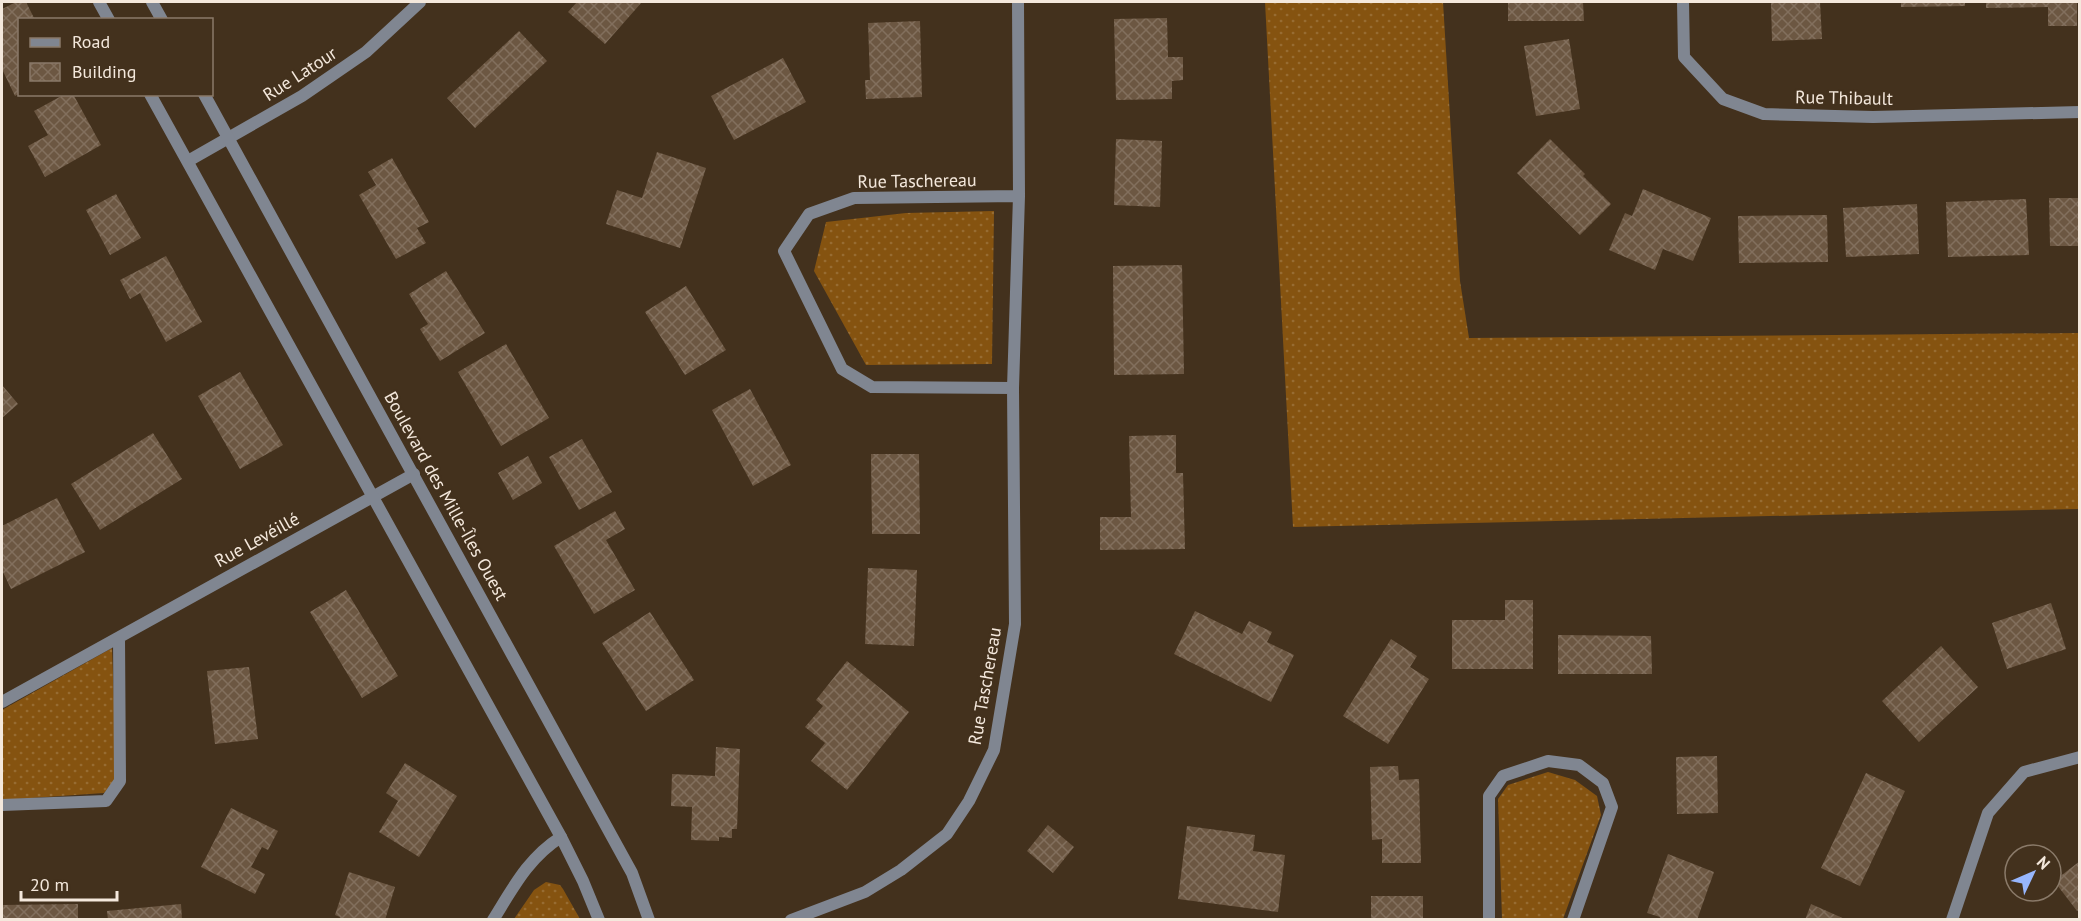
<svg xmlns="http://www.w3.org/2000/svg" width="2081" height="921" viewBox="0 0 2081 921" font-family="'PT Sans',sans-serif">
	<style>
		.grass { fill: url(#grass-dots) }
		.building { fill: url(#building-cross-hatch) }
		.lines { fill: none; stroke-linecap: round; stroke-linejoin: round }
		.minor { stroke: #808691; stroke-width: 12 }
		.tertiary { stroke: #808691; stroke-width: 12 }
		.labels { text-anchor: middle; stroke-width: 4.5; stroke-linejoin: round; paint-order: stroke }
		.street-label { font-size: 18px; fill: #f4e8dc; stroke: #43311d }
	</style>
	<defs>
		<pattern id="grass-dots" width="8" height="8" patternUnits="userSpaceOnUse" patternTransform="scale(1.5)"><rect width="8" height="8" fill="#855310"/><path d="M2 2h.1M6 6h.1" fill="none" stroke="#976c32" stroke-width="1.8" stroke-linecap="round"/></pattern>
		<pattern id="building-cross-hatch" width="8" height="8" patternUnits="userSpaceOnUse" patternTransform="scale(1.5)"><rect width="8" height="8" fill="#6c5742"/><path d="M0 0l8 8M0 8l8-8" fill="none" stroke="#826f5d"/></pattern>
	</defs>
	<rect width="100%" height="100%" fill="#43311d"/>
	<path class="grass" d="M1265 2H1443L1460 281 1469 338 2079 333V509L1293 527Z
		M994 211 992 364 866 365 814 271 826 222 906 213Z
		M112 648 117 778 104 793 2 800V710Z
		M1548 772 1575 780 1597 796 1601 815 1563 919H1502L1498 799 1508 785Z
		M546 882 560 885 563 889 580 919H514L534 890Z"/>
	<path class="building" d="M16 2H26L35 20H20V93L15 96 2 69V9Z
		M577 2H642L605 44 568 12Z
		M1508 2H1583L1584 21H1508Z
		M1771 2H1820L1822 39 1772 41Z
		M1901 2H1965V6L1901 7Z
		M1986 2H2077V26H2048V7L1986 8Z
		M1167 18 1168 57H1183V80L1172 81V99L1116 100 1114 19Z
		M920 21 922 97 866 99 865 80H870L868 23Z
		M519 31 547 61 475 128 447 98Z
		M1569 39 1580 109 1536 116 1524 46Z
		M783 58 806 102 734 140 711 96Z
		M65 94H73L101 145 45 177 28 146 48 135 34 111Z
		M1116 139 1162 141 1160 207 1114 205Z
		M1550 139 1585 174 1583 176 1611 204 1580 235 1517 173Z
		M657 152 706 168 680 248 606 224 617 190 642 198Z
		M392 158 429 222 417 228 426 243 396 259 359 195 376 185 368 172Z
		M1643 189 1711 218 1693 261 1663 249 1655 270 1609 250 1625 213 1632 216Z
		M116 194 141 238 110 255 86 210Z
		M2049 198H2080V246H2050Z
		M2026 199 2029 255 1948 257 1946 202Z
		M1917 204 1919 254 1846 257 1843 208Z
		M1827 215 1828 262 1739 263 1738 216Z
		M166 256 202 322 166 342 140 293 130 299 120 280Z
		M1182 265 1184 374 1114 375 1113 266Z
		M446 271 485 333 440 361 420 329 428 324 409 294Z
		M686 286 726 350 685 375 645 312Z
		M506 344 549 418 501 446 458 372Z
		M240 372 283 445 240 469 198 396Z
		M2 385 18 404 2 418Z
		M750 389 791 465 753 486 712 410Z
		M153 433 182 479 100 530 71 484Z
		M1176 435V473H1183L1185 549 1100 550V517H1131L1129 436Z
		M582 439 612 492 579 510 549 457Z
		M871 454H919L920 534H872Z
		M528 456 542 483 513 500 498 473Z
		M57 498 85 552 11 589 2 570V526Z
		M615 511 625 529 606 540 635 590 594 614 554 546Z
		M868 568 917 570 914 646 865 644Z
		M346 590 398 676 362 698 310 612Z
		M1505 600H1533V669H1452V620H1505Z
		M2051 603 2066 649 2007 669 1992 623Z
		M1195 611 1242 634 1249 621 1272 632 1267 642 1294 655 1271 702 1174 654Z
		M650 612 694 680 646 711 602 643Z
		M1558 635 1651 636 1652 674H1558Z
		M1391 639 1417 656 1410 667 1429 679 1388 744 1343 716Z
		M1941 646 1978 687 1919 742 1882 701Z
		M847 661 909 712 847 790 811 761 825 743 805 727 823 706 816 700Z
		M249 667 258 739 215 744 207 671Z
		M716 747 740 749 737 829H732V838L719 837V841L691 840 692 807 671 806 672 774 715 776Z
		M1717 756 1718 813 1677 814 1676 757Z
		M405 763 457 796 419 857 379 832 398 801 386 793Z
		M1398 766 1399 780 1419 779 1421 863H1382V839L1372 840 1370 767Z
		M1866 773 1905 791 1860 886 1821 868Z
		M231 808 278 831 268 850 262 847 251 867 265 874 255 894 201 867Z
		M1048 825 1074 847 1053 873 1027 851Z
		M1187 826 1255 835 1253 851 1285 855 1278 912 1178 899Z
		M1668 854 1714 872 1697 920H1659L1660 917 1647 913Z
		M2080 861V909L2077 911 2054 881Z
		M349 872 395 887 385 920H339L340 917 335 915Z
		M1371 896H1423V920H1371Z
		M78 904V920H2V905Z
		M181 904 182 920H108L107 911Z
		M1811 904 1847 920H1805Z"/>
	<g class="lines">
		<path class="minor" d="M1683 2 1684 57 1723 99 1764 114 1873 117 2080 112
			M188 161 302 96 366 52 420 2
			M1013 388 872 387 842 369 784 251 809 214 854 198 1019 196
			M2 702 414 474
			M2 805 106 801 120 781 119 638
			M493 920C513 888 528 858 561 837
			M791 920 865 892 901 870 947 834 969 801 994 750 1015 624 1013 388 1019 196 1018 2
			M1489 920V796L1503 776 1548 761 1579 765 1603 783 1612 807 1573 920
			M1952 920 1988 813 2024 772 2080 757"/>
		<path class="tertiary" d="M99 2 109 20
			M152 2 162 20
			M150 94 561 837 583 881 599 920
			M204 94 632 873 649 920"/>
	</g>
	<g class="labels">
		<g class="street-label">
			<text transform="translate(300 74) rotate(-33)" y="6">Rue Latour</text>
			<text transform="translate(1844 98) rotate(1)" y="6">Rue Thibault</text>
			<text transform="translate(917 181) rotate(-1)" y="6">Rue Taschereau</text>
			<text transform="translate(446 496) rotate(61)" y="6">Boulevard des Mille-Îles Ouest</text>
			<text transform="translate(257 540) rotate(-29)" y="6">Rue Levéillé</text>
			<text transform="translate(985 686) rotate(-80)" y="6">Rue Taschereau</text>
		</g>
	</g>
	<rect width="2081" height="921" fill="none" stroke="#f4e8dc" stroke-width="6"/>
	<rect x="18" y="18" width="195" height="78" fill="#43311d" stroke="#8a7a69" stroke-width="1.5"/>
	<rect x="30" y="38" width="30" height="9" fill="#808691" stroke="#8a7a69" stroke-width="1.5"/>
	<text x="72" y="48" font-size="18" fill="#f4e8dc">Road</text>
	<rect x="30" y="63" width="30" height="18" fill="url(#building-cross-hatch)" stroke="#8a7a69" stroke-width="1.5"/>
	<text x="72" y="78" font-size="18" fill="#f4e8dc">Building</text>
	<g transform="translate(2033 873) rotate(46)"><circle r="28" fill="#43311d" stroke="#8a7a69" stroke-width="1.5"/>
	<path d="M0-4.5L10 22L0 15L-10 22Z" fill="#97b6fd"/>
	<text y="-9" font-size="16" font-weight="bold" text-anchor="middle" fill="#f4e8dc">N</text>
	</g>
	<path d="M21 891v9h96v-9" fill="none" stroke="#f4e8dc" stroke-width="3"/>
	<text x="30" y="891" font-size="18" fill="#f4e8dc" stroke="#43311d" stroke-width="4.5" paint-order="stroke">20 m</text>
</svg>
